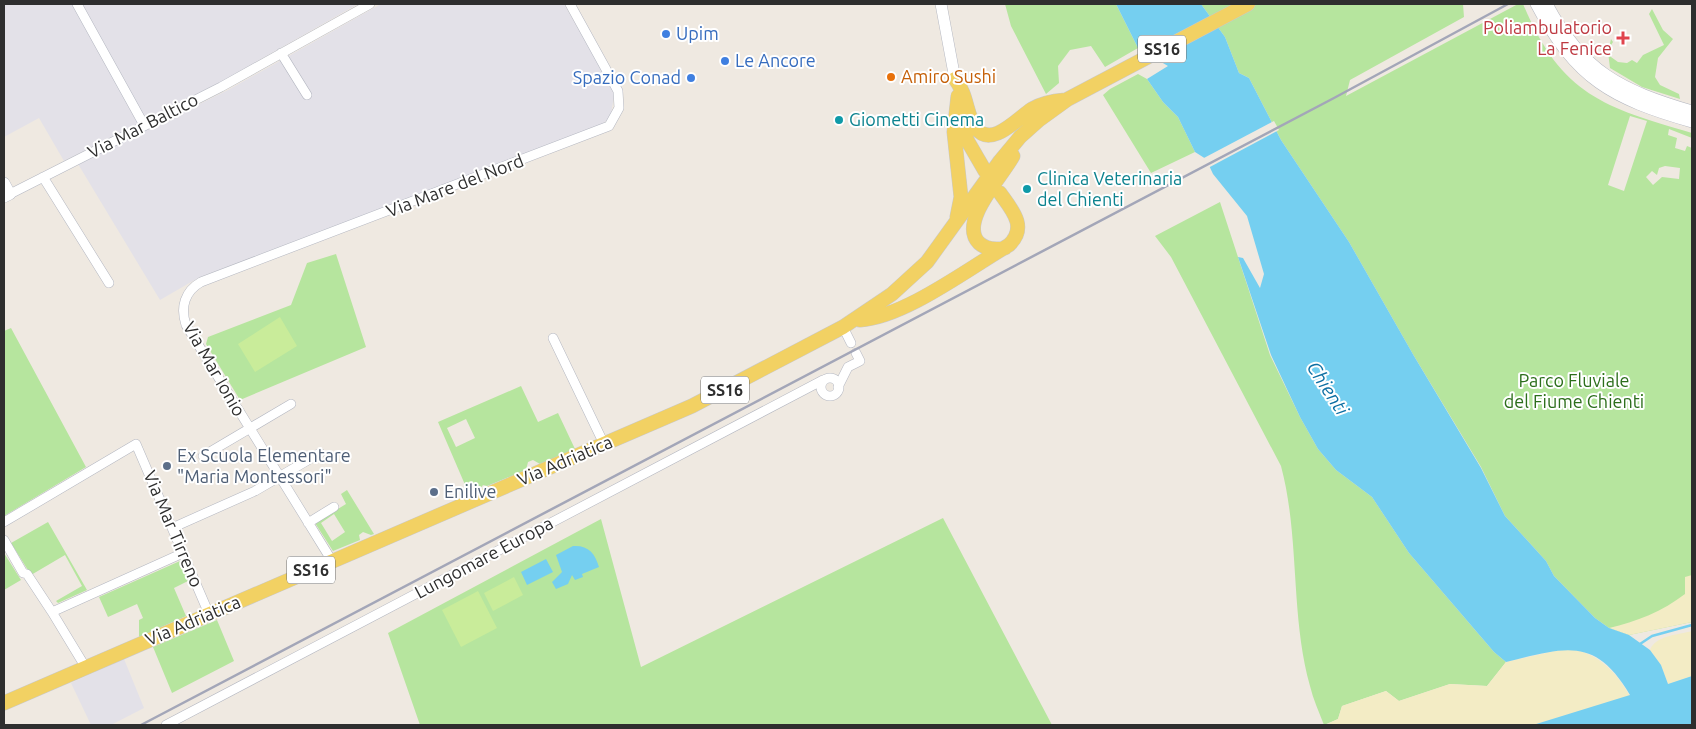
<svg xmlns="http://www.w3.org/2000/svg" width="1696" height="729" viewBox="0 0 1696 729" font-family="Ubuntu,sans-serif">
	<style>
		.industrial { fill: #e3e1e8 }
		.green { fill: #b6e59e; fill-rule: evenodd }
		.sand { fill: #f3ecc5 }
		.pitch { fill: #c9ec9a }
		.water { fill: #75cff0 }
		.pier { fill: #efe9e1 }
		.lines { fill: none; stroke-linecap: round; stroke-linejoin: round }
		.stream { stroke: #75cff0; stroke-width: 2.5 }
		.street-casing { stroke: #b4b7c1; stroke-width: 10 }
		.secondary-casing { stroke: #b4b7c1; stroke-width: 12 }
		.primary-casing { stroke: #c9c9c9; stroke-width: 15 }
		.street { stroke: #fff; stroke-width: 9 }
		.secondary { stroke: #fff; stroke-width: 11 }
		.primary { stroke: #f2d163; stroke-width: 14 }
		.rail { stroke: #a3a6b8; stroke-width: 2.5 }
		.shop-dot { fill: #3f7fe0; stroke: #fff; stroke-width: 2 }
		.health-dot { fill: #e0444e; stroke: #fff; stroke-width: 2 }
		.food-dot { fill: #e8710a; stroke: #fff; stroke-width: 2 }
		.culture-dot { fill: #0f9aa8; stroke: #fff; stroke-width: 2 }
		.service-dot { fill: #5c6f8a; stroke: #fff; stroke-width: 2 }
		.labels { text-anchor: middle; stroke-width: 4; stroke-linejoin: round; paint-order: stroke }
		.shield { fill: #fff; stroke: #6d6d6d; stroke-width: 1 }
		.shield-label { font-size: 16px; font-weight: bold; fill: #2e2e2e }
		.health-label { font-size: 18px; fill: #be3a42; stroke: #fff; text-anchor: end }
		.shop-label { font-size: 18px; fill: #366cbe; stroke: #fff; text-anchor: start }
		.food-label { font-size: 18px; fill: #c56008; stroke: #fff; text-anchor: start }
		.culture-label { font-size: 18px; fill: #0d838f; stroke: #fff; text-anchor: start }
		.street-label { font-size: 18px; fill: #2e2e2e; stroke: #fff }
		.park-label { font-size: 18px; fill: #2c6e1b; stroke: #fff }
		.service-label { font-size: 18px; fill: #4e5e75; stroke: #fff; text-anchor: start }
		.water-label { font-size: 19px; font-style: italic; fill: #0d6fa3; stroke: #fff }
	</style>
	<rect width="100%" height="100%" fill="#efe9e1"/>
	<path class="industrial" d="M4 4H358L219 83 64 161 39 118 4 137Z
		M381 4H564L611 86 614 96 611 114 606 121 599 126 198 278 160 300 78 164 228 90Z
		M124 659 144 708 111 725H91L71 683Z"/>
	<path class="green" d="M1005 4H1116L1138 48 1105 67 1091 46 1070 50 1058 66 1059 83 1046 94 1011 26Z
		M1201 4H1463L1464 17 1350 80 1346 96 1518 4H1523C1561 95 1603 107 1692 133V138L1669 129 1668 135 1677 138 1675 148 1685 151 1687 146 1692 148V622L1629 635 1609 628 1595 618 1554 576 1546 561 1505 516 1481 467 1414 356 1349 242 1281 140 1249 78 1239 73 1225 37ZM1630 116 1647 121 1624 191 1608 185ZM1665 166 1680 168 1679 179 1662 177 1653 185 1646 177 1652 171 1657 175 1659 168Z
		M1652 9 1663 30 1673 39 1658 58 1655 77 1660 85 1679 94 1680 99 1642 87 1610 68 1608 52 1611 39 1613 42 1610 47 1611 57 1618 62 1627 63 1632 60 1637 63 1643 55 1664 45 1649 14Z
		M1138 74 1147 79 1163 102 1178 117 1195 152 1151 173 1103 95 1110 89Z
		M1220 202 1270 355 1300 417 1318 449 1336 470 1372 497 1409 553 1494 652 1506 662 1487 686 1450 684 1399 701 1386 691 1342 706 1338 719 1324 725C1319 712 1313 699 1310 686 1290 614 1300 537 1281 466L1171 257 1155 236Z
		M336 254 366 347 240 400 206 344 208 337 291 305 307 263Z
		M11 328 86 467 4 516V331Z
		M521 386 538 422 558 413 575 449 540 464 533 460 528 462 526 470 487 486 483 485 480 489 469 494 438 422ZM466 419 475 438 456 447 447 428Z
		M347 490 374 534 371 535 363 532 359 535 360 540 333 551 315 523 346 504 341 494ZM334 514 345 532 332 541 321 523Z
		M943 518 1052 725H420L388 633 601 519 641 667Z
		M48 522 87 590 58 603 56 601 82 586 65 555 31 575 11 543Z
		M4 553 21 580 4 590Z
		M180 561 188 581 174 588 186 616 139 637V620L143 618 137 604 108 617 99 597Z
		M217 620 234 661 172 693 153 647Z"/>
	<path class="sand" d="M1692 575V622L1629 635 1609 628C1636 622 1663 611 1685 594V577Z
		M1692 631V676L1668 684 1661 665 1650 650C1656 635 1678 635 1692 631Z
		M1568 648C1597 653 1615 670 1630 696L1533 725H1325L1338 719 1342 706 1386 691 1399 701 1450 684 1487 686 1506 662Z"/>
	<path class="pitch" d="M280 317 297 346 255 372 238 344Z
		M514 577 523 595 493 611 484 593Z
		M478 591 497 628 461 647 442 610Z"/>
	<path class="water" d="M1116 4H1201L1225 37 1239 73 1249 78 1281 140 1349 242 1414 356 1481 468 1505 516 1546 561 1554 576 1595 618 1609 628 1629 635 1650 650 1661 665 1668 684 1692 676V725H1533L1630 695C1595 635 1564 648 1506 662L1494 652 1409 553 1372 497 1336 470 1318 449 1300 417 1271 355 1238 257 1243 258 1260 288 1264 274 1247 216 1213 174 1206 159 1195 152 1178 117 1163 102 1147 79 1168 66 1156 59 1145 43 1138 48Z
		M573 546C588 545 595 553 599 567L582 574 583 577 575 580 572 575 568 584 556 589 552 582 562 572 556 555Z
		M546 559 553 572 527 585 521 572Z"/>
	<path class="pier" d="M1274 121 1279 130 1208 168 1202 159Z"/>
	<g class="lines">
		<path class="stream" d="M1640 644 1652 636 1692 625"/>
		<g class="street-casing">
			<path id="street" d="M77 4 144 125
				M281 53 307 95
				M43 177 109 283
				M10 194 221 87 370 4
				M843 327 851 343
				M553 338 604 444
				M821 387a9 9 0 1 1 18 0a9 9 0 1 1-18 0Z
				M838 387 848 367 860 361 856 353
				M203 456 291 404
				M4 522 136 444 209 614
				M308 523 334 507
				M172 528 255 491 320 453
				M4 540 23 573 27 574 52 612
				M332 561 186 325C180 307 185 291 201 282L609 126 619 108 618 91 570 4
				M86 668 52 612 183 553
				M166 725 823 380"/>
		</g>
		<g class="secondary-casing">
			<path id="secondary" d="M941 4 955 79
				M1536 4C1576 80 1612 99 1692 122
				M1547 4C1583 72 1621 90 1692 111
				M4 183 10 194 4 197"/>
		</g>
		<g class="primary-casing">
			<path id="primary" d="M955 79C968 95 966 116 976 128 991 149 1018 118 1032 109 1042 103 1053 101 1065 100
				M961 112 967 140 985 171
				M957 217 961 197 954 132 958 96
				M1005 248C996 250 987 250 979 243 958 222 1002 177 1013 156
				M860 320C905 317 969 268 1009 245 1028 227 1012 210 1000 193
				M4 703 692 406 843 327 892 294 927 262 1000 161 1020 137 1039 120 1068 99 1248 4"/>
		</g>
		<use href="#street" class="street"/>
		<use href="#secondary" class="secondary"/>
		<use href="#primary" class="primary"/>
		<path class="rail" d="M141 725 1334 98 1508 4"/>
	</g>
	<g class="shop-dot">
		<circle cx="666" cy="34" r="5"/>
		<circle cx="725" cy="61" r="5"/>
		<circle cx="691" cy="78" r="5"/>
	</g>
	<path class="health-dot" d="M1620.5 30.5h5v5h5v5h-5v5h-5v-5h-5v-5h5z"/>
	<circle class="food-dot" cx="891" cy="77" r="5"/>
	<g class="culture-dot">
		<circle cx="839" cy="120" r="5"/>
		<circle cx="1027" cy="189" r="5"/>
	</g>
	<g class="service-dot">
		<circle cx="167" cy="466" r="5"/>
		<circle cx="434" cy="492" r="5"/>
	</g>
	<g class="labels">
		<g class="shield">
			<rect x="1138" y="35.5" width="48" height="27" rx="4"/>
			<rect x="701" y="376.5" width="48" height="27" rx="4"/>
			<rect x="287" y="556.5" width="48" height="27" rx="4"/>
		</g>
		<g class="shield-label">
			<text x="1162" y="55">SS16</text>
			<text x="725" y="396">SS16</text>
			<text x="311" y="576">SS16</text>
		</g>
		<g class="health-label">
			<text x="1612" y="34">Poliambulatorio<tspan x="1612" dy="21">La Fenice</tspan></text>
		</g>
		<g class="shop-label">
			<text x="676" y="40">Upim</text>
			<text x="735" y="67">Le Ancore</text>
			<text x="681" y="84" text-anchor="end">Spazio Conad</text>
		</g>
		<g class="food-label">
			<text x="901" y="83">Amiro Sushi</text>
		</g>
		<g class="culture-label">
			<text x="849" y="126">Giometti Cinema</text>
			<text x="1037" y="185">Clinica Veterinaria<tspan x="1037" dy="21">del Chienti</tspan></text>
		</g>
		<g class="street-label">
			<text transform="translate(143 126) rotate(-27)" y="6">Via Mar Baltico</text>
			<text transform="translate(455 186) rotate(-21)" y="6">Via Mare del Nord</text>
			<text transform="translate(214 369) rotate(60)" y="6">Via Mar Ionio</text>
			<text transform="translate(565 461) rotate(-23)" y="6">Via Adriatica</text>
			<text transform="translate(173 529) rotate(67)" y="6">Via Mar Tirreno</text>
			<text transform="translate(484 558) rotate(-28)" y="6">Lungomare Europa</text>
			<text transform="translate(193 621) rotate(-23)" y="6">Via Adriatica</text>
		</g>
		<g class="park-label">
			<text x="1574" y="387">Parco Fluviale<tspan x="1574" dy="21">del Fiume Chienti</tspan></text>
		</g>
		<g class="service-label">
			<text x="177" y="462">Ex Scuola Elementare<tspan x="177" dy="21">"Maria Montessori"</tspan></text>
			<text x="444" y="498">Enilive</text>
		</g>
		<g class="water-label">
			<text transform="translate(1328 388) rotate(57)" y="7">Chienti</text>
		</g>
	</g>
	<rect width="1696" height="729" fill="none" stroke="#2e2e2e" stroke-width="10"/>
</svg>
